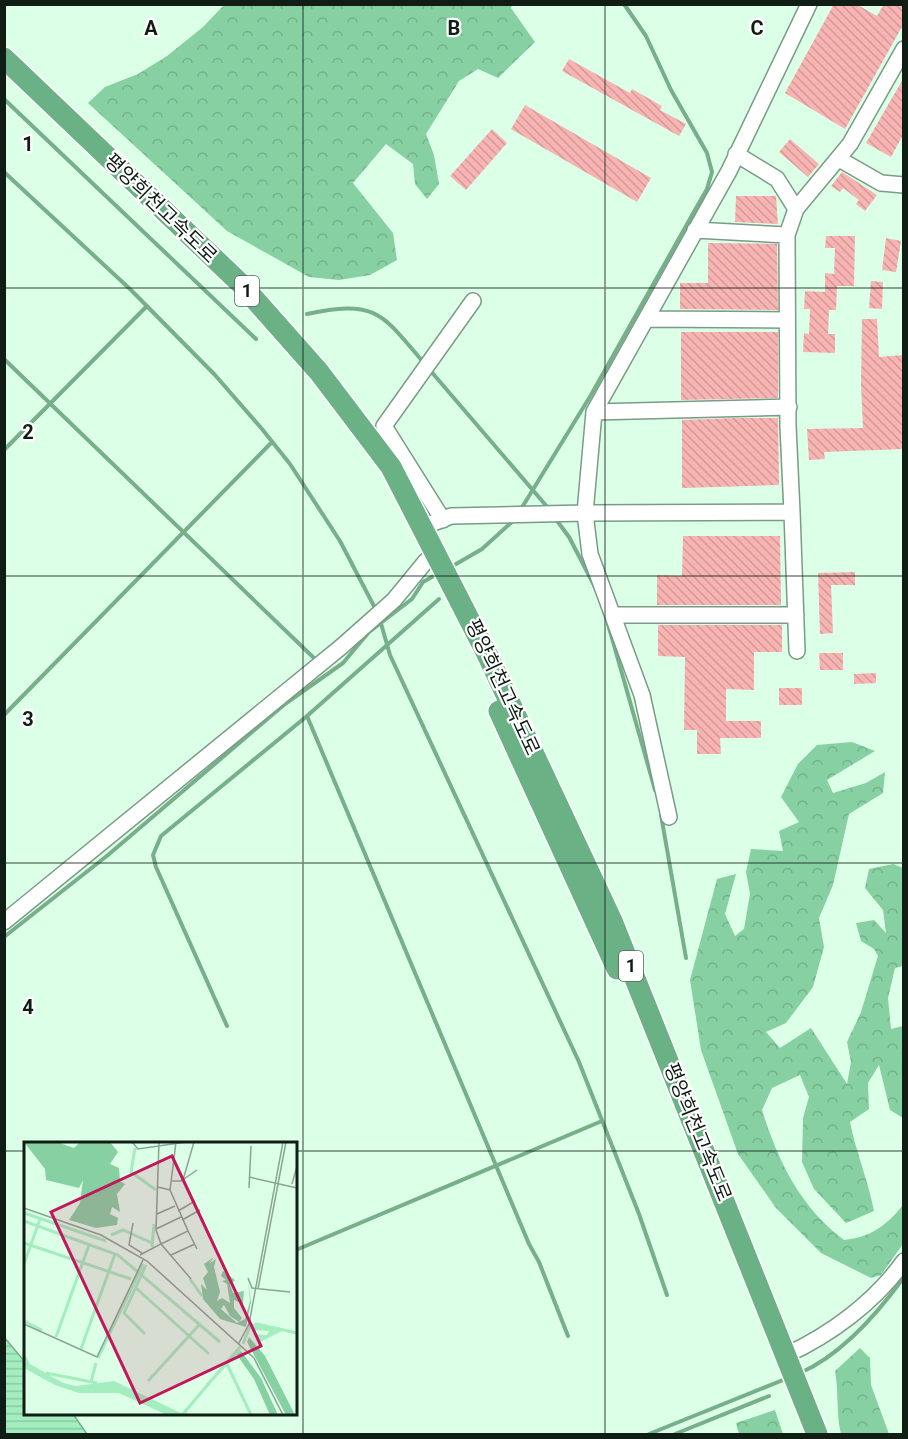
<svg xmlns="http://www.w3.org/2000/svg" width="908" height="1439" viewBox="0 0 908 1439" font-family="Roboto,'Noto Sans KR',sans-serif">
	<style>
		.forest { fill: url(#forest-crowns) }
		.water { fill: url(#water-rules); stroke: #77af8b; stroke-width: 1.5 }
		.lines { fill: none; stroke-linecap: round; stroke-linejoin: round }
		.stream { stroke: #77af8b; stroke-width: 4 }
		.building { fill: url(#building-back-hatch) }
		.minor-casing { stroke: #7b9b86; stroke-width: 18 }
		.highway-casing { stroke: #fff; stroke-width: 24 }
		.minor { stroke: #fff; stroke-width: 15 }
		.highway { stroke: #6ab185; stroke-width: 21 }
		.grid { fill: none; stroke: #101d15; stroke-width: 1.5; stroke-opacity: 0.55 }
		.labels { text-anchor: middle; stroke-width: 4.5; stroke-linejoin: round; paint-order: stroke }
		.shield { fill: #fff; stroke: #58615b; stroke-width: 1.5 }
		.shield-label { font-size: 18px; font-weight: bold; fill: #101d15 }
		.street-label { font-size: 20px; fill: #101d15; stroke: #fff }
		.inset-river { fill: none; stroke: #a3edbe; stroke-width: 3 }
		.inset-road { fill: none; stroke: #8aa593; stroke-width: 1.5 }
		.view { fill: #c2185b; fill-opacity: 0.15; stroke: #c2185b; stroke-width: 3 }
		.inset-edge { fill: none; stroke: #101d15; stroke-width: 3 }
		.grid-label { font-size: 20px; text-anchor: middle; font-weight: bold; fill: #101d15; stroke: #fff; stroke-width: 4.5; stroke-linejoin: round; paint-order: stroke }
	</style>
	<defs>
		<pattern id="forest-crowns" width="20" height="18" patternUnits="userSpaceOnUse" patternTransform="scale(1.5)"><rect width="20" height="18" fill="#87d0a2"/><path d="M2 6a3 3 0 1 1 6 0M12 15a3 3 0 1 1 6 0" fill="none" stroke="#74b28b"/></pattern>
		<pattern id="water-rules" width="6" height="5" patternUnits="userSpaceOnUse" patternTransform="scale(1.5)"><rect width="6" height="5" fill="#a3edbe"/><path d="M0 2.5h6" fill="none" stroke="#8bcba2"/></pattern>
		<pattern id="building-back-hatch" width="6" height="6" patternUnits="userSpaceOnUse" patternTransform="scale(1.5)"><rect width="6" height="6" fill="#f7b4b2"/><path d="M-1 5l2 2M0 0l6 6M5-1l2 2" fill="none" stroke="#d39a98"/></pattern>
	</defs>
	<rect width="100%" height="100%" fill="#dcffe7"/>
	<path class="forest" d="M224 5H512L511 8 535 42 498 78 478 69 459 81 426 134 434 155 439 184 427 199 415 184 413 164 386 144 353 183 393 233 397 260 370 275 339 280 309 277 227 231 88 103 105 87 138 74 167 56 203 27Z
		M852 742 875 751 827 780 833 793 866 783 885 772 883 793 849 814 833 885 819 918 824 947 813 987 786 1023 766 1032 780 1048 811 1028 847 1084 851 1062 847 1042 861 1012 878 956 874 949 861 941 856 923 874 920 886 933 883 910 865 888 869 869 893 864 903 868V966L895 968 888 998 891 1029 903 1026V1118L890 1110 879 1065 868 1083 869 1109 850 1122C856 1152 868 1180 874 1211L846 1223 814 1189 802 1162 803 1118 809 1097 800 1075 772 1088 762 1110C778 1161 800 1207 844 1240 871 1237 886 1226 903 1205V1244L881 1275 871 1278 821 1253 776 1208 738 1154 701 1050 690 980 717 879 736 874 725 914 735 936 744 929 750 894 746 872 751 849 783 851 779 831 799 822 781 797 798 764 817 745Z
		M860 1348 870 1358 871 1385 889 1434H841C836 1414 839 1393 835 1371Z
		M775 1410 783 1434H739L736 1423Z"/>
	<path class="water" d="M4 1337 25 1362 26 1414H73L87 1434H7L5 1432Z"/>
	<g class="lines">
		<path class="stream" d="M4 99 256 339
			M4 172 131 290 215 375 262 429 290 464 340 541 376 610
			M307 314C377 299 382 314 424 363
			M4 359 315 659
			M429 369 549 509
			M4 450 147 306
			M521 509 591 395 695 210 707 189 712 172 707 153 671 90 646 36 624 4
			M555 518 569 537 596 589
			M451 567 482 549 514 520
			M380 620 390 655 579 1062 639 1214 667 1295
			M608 624 655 790
			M4 715 272 442
			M307 716 529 1244 539 1262 568 1336
			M661 815 686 958
			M4 937 108 855 285 704 343 663 369 632 412 599 423 582 439 573
			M227 1026 156 867 153 855 161 836 307 716 439 599
			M296 1250 602 1121
			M800 1373C841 1355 878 1313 904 1277
			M649 1434 788 1378
			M675 1434 769 1396"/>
	</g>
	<path class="building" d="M834 4H856L877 16 884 4H903V25L845 129 785 93Z
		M569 59 630 93 632 89 662 106 660 110 686 124 679 136 562 71Z
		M903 79V135L891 157 866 143Z
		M525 105 651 178 637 202 511 129Z
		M492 129 507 143 466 190 450 176Z
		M790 139 819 164 808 177 779 152Z
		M842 172 877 195 865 211 856 204 859 200 843 188 840 192 831 186Z
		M736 196H776L778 224 735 222Z
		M826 236H855L854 286H837L836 310H829L828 334H835V353L803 352 804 333 809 334 810 309H804L805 291 825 292V273L834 274 835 248H825Z
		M886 238 901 241 896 272 882 270Z
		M708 243 777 244 778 310 680 309V283H708Z
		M871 281 883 282 882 309 869 308Z
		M862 319H877L879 357 903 355V449L824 452 825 459 809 460 807 429 863 428 861 384Z
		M681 332H778V398L681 400Z
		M736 418H778L779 485 682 488V420Z
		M683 536H780L781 605H657V575L682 576Z
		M855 572V585H831L833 633 820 634 818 573Z
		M658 625H782V652H754V690L726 689V721H761V738H720L721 754H697V730H684L685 657 658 656Z
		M819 653H843V670H820Z
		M876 673V683L854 684V674Z
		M779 688H802V705H779Z"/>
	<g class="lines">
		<g class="minor-casing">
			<path id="minor" d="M839 159 881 183 904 185
				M796 209 850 144 904 49
				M695 230 787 235
				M646 319 787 320
				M594 412 789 407
				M792 512 797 651
				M443 520 384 426 473 301
				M423 527 451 516 585 513 594 412 729 171 809 4
				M614 615H796
				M669 817 642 695 590 554 585 513 792 512 788 426 787 235 796 209 777 179 736 154
				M4 922 341 647 394 600 426 561
				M786 1355C830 1335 875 1302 904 1261"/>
		</g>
		<g class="highway-casing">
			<path id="highway" d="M4 58 241 284 319 372 391 467 487 654 612 921 817 1434
				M499 711 617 969"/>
		</g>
		<use href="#minor" class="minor"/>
		<use href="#highway" class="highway"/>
	</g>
	<path class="grid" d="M303 4V1434M605 4V1434M4 288H904M4 576H904M4 863H904M4 1151H26M296 1151H904"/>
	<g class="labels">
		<g class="shield">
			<rect x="235" y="276" width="24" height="30" rx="4.5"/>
			<rect x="619" y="951" width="24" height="30" rx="4.5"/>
		</g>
		<g class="shield-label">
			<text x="247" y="297">1</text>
			<text x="631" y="972">1</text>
		</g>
		<g class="street-label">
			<text transform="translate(161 208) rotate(44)" y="7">평양희천고속도로</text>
			<text transform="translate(503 687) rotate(65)" y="7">평양희천고속도로</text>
			<text transform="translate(698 1132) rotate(68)" y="7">평양희천고속도로</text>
		</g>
	</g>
	<g transform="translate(24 1142)">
		<rect width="273" height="273" fill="#dcffe7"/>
		<path d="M0 0H33L50 6 56 0H86L94 10 86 22 95 26 96 39 101 42 93 52 96 70 88 65 86 72 94 76 93 83 72 86 45 78 56 61 59 38 55 46 22 38 21 27ZM190 115 185 122 192 117 190 125 196 150 193 159 198 156 206 161 203 142 198 139 202 138 197 134 199 129 211 138 206 143 209 151 220 149 219 162 210 158V166L218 176 215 180 206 174 200 163 197 167 213 181 221 177 226 159 224 138 227 160 222 185 196 177 179 157 177 142 183 148 179 136 184 130 180 122ZM225 195 241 214 271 273H262L223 200ZM217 209 237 236 254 273H246L230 237 213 213Z" fill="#87d0a2"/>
		<path d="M232 183 244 185 258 189 236 200 229 192 243 193 245 189 228 188ZM0 211 6 222 39 241 52 244 90 239 159 272 165 267 161 273H143L95 251H55L31 243 0 226Z" fill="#a3edbe"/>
		<path class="inset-river" d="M111 6 107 30 132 48M0 71 82 99M0 79 94 113 196 200M87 93 99 88 128 101M0 101 107 137M128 105 130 82M0 122 16 77M166 137 178 154M112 146 185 212M0 179 18 188M226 185 233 182 273 191M121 192 100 171 122 123M32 195 65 103M219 202 226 184M57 207 91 112M74 216 119 122M203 222 227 273M22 231 73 241M124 239 176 182M67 240 72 221M183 243 216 207M158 273 216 205"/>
		<path class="inset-road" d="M108 0 114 7 162 0M225 35 273 46M159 38 170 0M148 39H157L173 28M268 42 273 24M134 45 146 48 164 89 137 102 167 137M225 46 227 4M146 48 152 0M0 66 77 93 123 119 230 216 259 273M154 69 171 59M133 72 151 64M158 78 176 68M109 81 105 103 118 111M132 87 157 75M164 89 173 107M116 113 137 102 132 88 135 0M147 113 171 102M224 136 228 146 266 150M234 147 262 0M0 182 73 215 119 118M215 201 225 182 259 0"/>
		<path class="view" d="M148 14 237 204 116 261 27 70Z"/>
		<rect width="273" height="273" class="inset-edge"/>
	</g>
	<g class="grid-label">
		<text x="151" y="35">A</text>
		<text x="454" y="35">B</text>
		<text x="757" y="35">C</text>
		<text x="28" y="151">1</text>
		<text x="28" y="439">2</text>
		<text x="28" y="726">3</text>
		<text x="28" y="1014">4</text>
	</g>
	<rect width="908" height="1439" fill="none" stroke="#101d15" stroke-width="12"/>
</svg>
